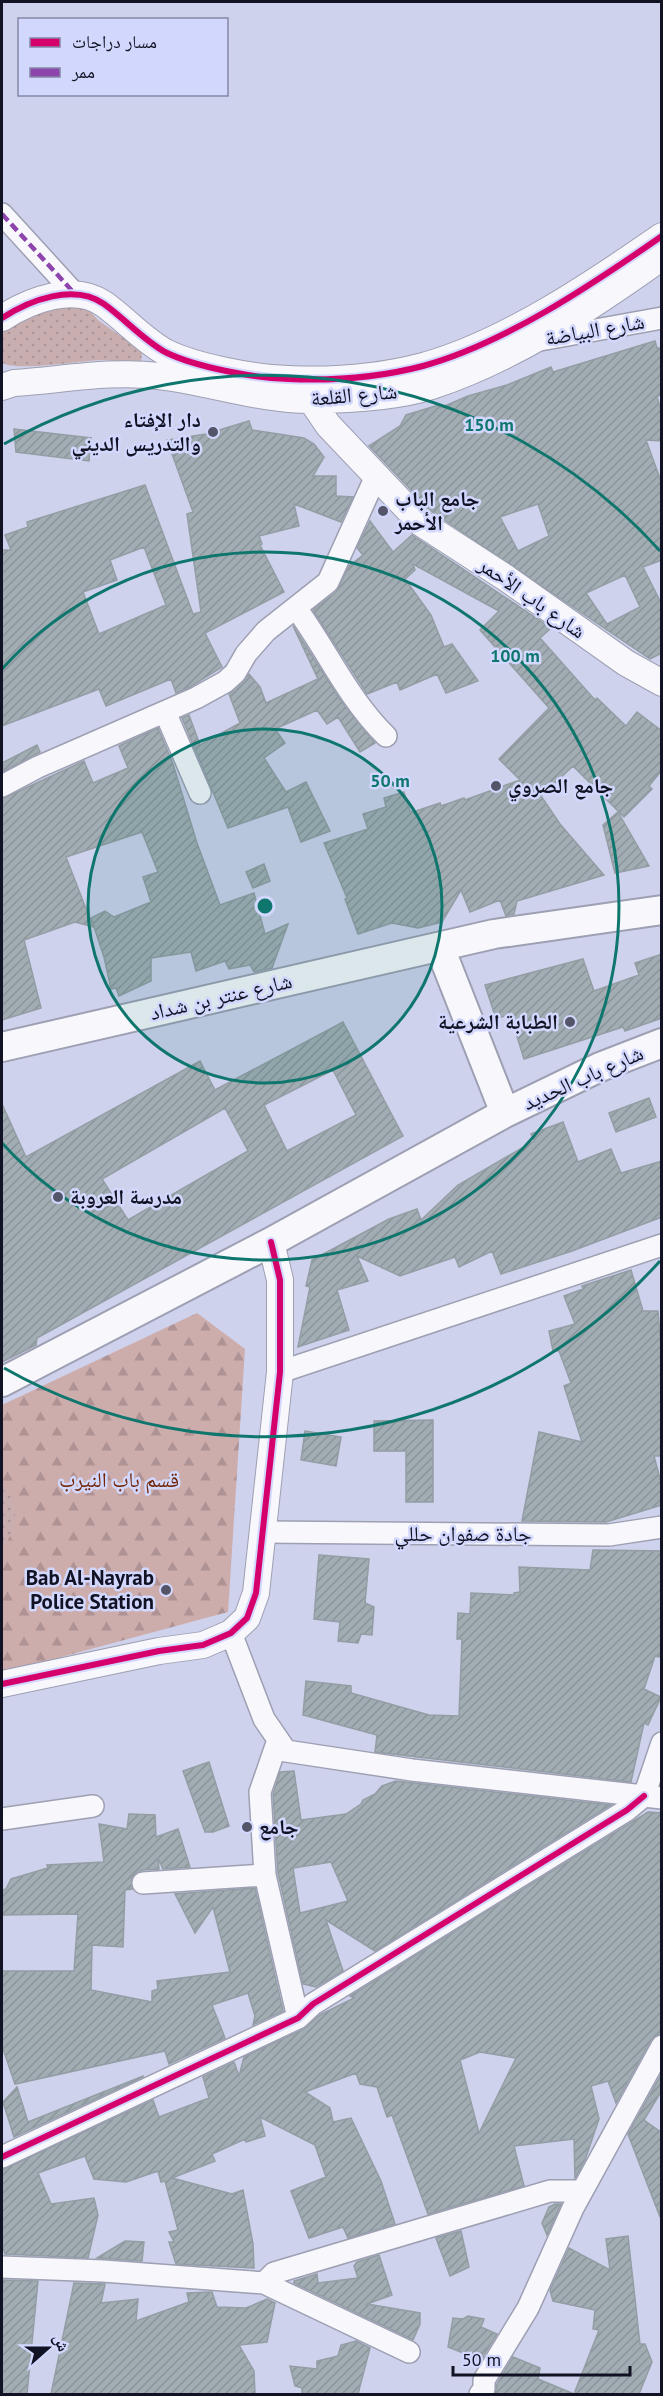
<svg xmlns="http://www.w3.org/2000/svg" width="663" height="2396" viewBox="0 0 663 2396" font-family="'PT Sans','Noto Naskh Arabic',sans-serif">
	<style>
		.forest { fill: url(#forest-firs) }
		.park { fill: url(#park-dots) }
		.building { fill: url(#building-hatch); stroke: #939da4; stroke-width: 1.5; fill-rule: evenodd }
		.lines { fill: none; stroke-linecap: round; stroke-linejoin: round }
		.minor-casing { stroke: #9d9fb3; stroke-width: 24 }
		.tertiary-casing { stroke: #9d9fb3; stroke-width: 28 }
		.secondary-casing { stroke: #9d9fb3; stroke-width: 32 }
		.minor { stroke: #f8f8fc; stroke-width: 21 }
		.tertiary { stroke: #f8f8fc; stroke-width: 26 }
		.secondary { stroke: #f8f8fc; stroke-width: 28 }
		.quiet { stroke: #8e44ad; stroke-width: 4.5; stroke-dasharray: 9 4.5; stroke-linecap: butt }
		.cycleway-casing { stroke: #d2d7fd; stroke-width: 10 }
		.cycleway { stroke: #d6006c; stroke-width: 6 }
		.ring { fill: none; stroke: #0f766e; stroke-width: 3 }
		.poi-dot { fill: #545569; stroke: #d2d7fd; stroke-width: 2 }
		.labels { text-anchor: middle; stroke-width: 5; stroke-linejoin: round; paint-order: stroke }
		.street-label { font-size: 21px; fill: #111223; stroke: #d2d7fd }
		.poi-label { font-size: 21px; font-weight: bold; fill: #111223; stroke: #d2d7fd; text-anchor: start }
		.park-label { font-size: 21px; fill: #702506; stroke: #d2d7fd }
		.centre { fill: #0f766e; stroke: #d2d7fd; stroke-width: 3 }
		.ring-label { font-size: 18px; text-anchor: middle; font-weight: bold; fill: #0f766e; stroke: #d2d7fd; stroke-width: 5; stroke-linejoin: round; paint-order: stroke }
	</style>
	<defs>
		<pattern id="forest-firs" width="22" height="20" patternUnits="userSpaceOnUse" patternTransform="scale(1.5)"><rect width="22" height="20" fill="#cdacac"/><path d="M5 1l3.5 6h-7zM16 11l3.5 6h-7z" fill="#af9394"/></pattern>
		<pattern id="park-dots" width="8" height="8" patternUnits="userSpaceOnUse" patternTransform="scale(1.5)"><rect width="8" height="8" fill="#c9aeb0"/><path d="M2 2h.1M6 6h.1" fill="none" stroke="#ac9597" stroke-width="1.8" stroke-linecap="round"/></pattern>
		<pattern id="building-hatch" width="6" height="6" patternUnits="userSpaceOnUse" patternTransform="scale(1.5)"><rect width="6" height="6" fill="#a2adb3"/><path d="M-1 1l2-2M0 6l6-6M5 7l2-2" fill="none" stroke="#8a949a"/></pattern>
	</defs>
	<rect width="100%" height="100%" fill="#cfd2ec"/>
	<path class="forest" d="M197 1313 245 1349 228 1612 2 1673V1405Z"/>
	<path class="park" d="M58 304 87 308 98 320 139 349 142 353 141 362C130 369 117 360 105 360 81 360 20 372 2 363V330Z
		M2 1482C19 1504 19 1527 2 1549Z"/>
	<path class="building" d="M655 341 657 348H662V393L657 397 662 413V441L646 440 662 484V560L643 567 662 605V653L650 659 431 511 369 446 400 426 406 415 439 405 440 408 468 396 507 385 551 367 553 372ZM538 504 549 536 518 551 500 517ZM625 575 640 607 607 624 586 593Z
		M249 421 252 430 304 438 314 444 324 457 313 476H336V496L353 497 341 522 294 504 299 526 259 536 262 544 260 545 284 592 205 633 222 667 190 687 176 693 171 679 106 706 99 689 2 726V550H11L5 535 28 527 27 522 145 485 193 614 201 612 187 514 193 512 167 440 206 434ZM144 547 166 605 99 634 83 592 117 580 110 560Z
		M14 429 91 438 89 461 16 452Z
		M370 521 393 552 412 535 551 628 540 638 595 700 597 698 626 726 637 712 662 731V770L649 786 652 789 624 817 573 766 541 796 560 824 604 875 517 901 514 914 506 916 500 900 470 912 461 890 442 922 418 928 392 923 358 934 345 899 347 898 324 843 368 829 363 814 386 807 384 798 404 792 410 811 413 812 440 803 441 806 464 798 465 800 520 780 499 759 549 708 480 630 499 611 413 564 415 570 405 579 431 615 444 647 452 644 478 681 446 693 437 674 400 690 397 682 367 694 313 610 336 592 349 566 363 555 357 548Z
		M293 626 339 698 375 743 360 752 338 717 327 724 317 710 275 729 285 743 264 758 286 792 306 782 330 831 301 842 288 807 228 828 182 718 189 715 200 745 240 723 229 694 249 674 260 687 266 703 318 679Z
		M158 728 173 764 197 843 220 905 254 893 265 934 288 924 272 968 254 972 250 965 229 969 225 961 196 971 191 952 151 958V981L119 996 116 988 111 989 104 957 91 918 105 911 114 917 151 902 143 877 158 872 142 832 66 857 93 927 75 922 24 940 41 1008 2 1020V799L84 761 93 783 128 768 119 746Z
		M37 745 40 752 2 772V763Z
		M618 812 649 866 615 873 603 825Z
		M264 864 270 881 253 888 246 872Z
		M662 954V1018L625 1031 623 1027 524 1059 510 1014 496 1019 485 985 583 959 594 991 639 975 635 963Z
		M343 1022 403 1136 37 1338 36 1345 2 1362V1104L26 1157 200 1061 215 1090ZM333 1070 356 1115 287 1151 264 1105ZM225 1108 248 1151 128 1220 102 1179Z
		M649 1098 656 1117 616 1132 609 1113Z
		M563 1122 578 1162 611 1149 621 1173 662 1161V1217L572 1251 501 1274 492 1251 459 1267 455 1257 400 1276 357 1256 368 1281 337 1290 349 1330 298 1347 310 1287 306 1286 312 1260 389 1219 417 1209 421 1220 458 1185 534 1141 531 1134Z
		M631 1270 643 1311H658L662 1360V1456H654L662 1486V1505L606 1522 522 1521 539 1432 582 1442 564 1386 571 1383 559 1351H553L549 1331 575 1324 564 1296 583 1289 582 1286Z
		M433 1420V1502H406V1451H374V1421Z
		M305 1431 341 1437 336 1466 301 1460Z
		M593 1550 662 1551V1648L659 1657 655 1656 644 1689 661 1697 648 1725 644 1723 631 1782 375 1752 377 1735 303 1715 306 1681 351 1686V1693L429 1715 459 1716 462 1639H457L458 1613 470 1614 471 1593 514 1595V1593L520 1592 519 1567 590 1570Z
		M319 1555 369 1559 365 1603 374 1607 372 1635 361 1634 358 1643 338 1641 340 1622 314 1619Z
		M209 1762 229 1826 213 1832H205L183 1771Z
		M294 1771 301 1820 346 1814 361 1804 363 1800 375 1794 382 1786 396 1781 611 1805 375 1951 326 1920 343 1971 316 1987 303 1984 278 1873 273 1794 280 1772ZM331 1862 348 1901 300 1913 293 1868Z
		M648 1812 662 1813V2033L651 2040 616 2103 608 2081 591 2086 599 2119 585 2160 575 2178 574 2139 514 2146 524 2186 428 2214 392 2115 387 2117 377 2087 360 2084 356 2073 305 2092 330 2108 333 2122 351 2118 381 2181 395 2224 348 2238 343 2227 309 2238 291 2191 326 2177 315 2145 260 2117 265 2136 246 2142 245 2139 212 2154 215 2161 172 2178 232 2194 243 2190 253 2244 254 2268 176 2264 169 2242H174L169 2232 178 2230 165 2181 161 2182 158 2171 126 2182 94 2179 85 2156 38 2173 51 2204 94 2198 98 2215 88 2258 5 2254 2 2245V2170L153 2100 159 2117 209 2098 203 2077 234 2062 239 2076 244 2057 304 2029 320 2015 354 1998 350 1996ZM480 2052 516 2058 479 2133 460 2060Z
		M129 1814 155 1815 156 1837 178 1829 190 1867 163 1869 158 1858 159 1869 142 1870 132 1877V1889L125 1890 123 1947 92 1945 91 1990 152 2002V1991L158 1989 157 1981 230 1972 213 1907 195 1933 175 1894 255 1888 283 2011 253 2025 255 2016 248 1993 212 2005 225 2038 169 2064 165 2051 15 2084 2 2046V1971H74L78 1914 2 1915V1890L6 1889 11 1879 48 1868 47 1865 104 1862 99 1824 127 1829Z
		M662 2073V2090L644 2120 662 2133 660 2217 628 2134Z
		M143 2076V2077L14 2137 3 2102 17 2087 28 2122Z
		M555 2204H561L547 2235 542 2223 549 2207Z
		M461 2231 469 2267 450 2276 436 2238Z
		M628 2236 640 2344H645L652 2362 639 2394H495L497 2384 513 2357 540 2368 538 2379 574 2394 599 2330 593 2329 595 2310 553 2301 550 2290 569 2248 610 2270 606 2239Z
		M125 2241 144 2242 142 2261 97 2258Z
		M379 2255 392 2295 367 2304 420 2313V2324L413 2340 294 2283V2281L317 2274 318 2283 358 2278 354 2266 357 2262Z
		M2 2280 38 2281 27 2394H2Z
		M74 2283 105 2284 101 2303 138 2299 136 2321 189 2302 187 2293 212 2292 217 2307 246 2308 267 2299 275 2303 267 2342 239 2345 254 2371 255 2394H51Z
		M468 2316 484 2319 481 2327 497 2334 481 2360 448 2347 453 2318 463 2319Z
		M356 2341 370 2348 358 2394H302V2388L295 2386 290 2366 317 2369V2361L338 2356 341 2345Z"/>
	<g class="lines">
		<g class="minor-casing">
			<path id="minor" d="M2 214 75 294
				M540 340 662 318
				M296 608C327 650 348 699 386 736
				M165 712 200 793
				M2 786 38 767 196 698 225 682 235 673 246 654 266 631 328 582 376 476
				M280 1372 662 1245
				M264 1532 609 1535 662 1527
				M231 1633 264 1719 286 1751 412 1770 644 1796
				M278 1740 260 1792 265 1875 298 2018
				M662 1743 644 1796 662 1798
				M2 1819 93 1806
				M143 1883 265 1875
				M2 2157 298 2018 313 2004 627 1810 644 1796
				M2 2267 103 2271 264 2283 409 2352
				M264 2283 274 2273 550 2191H582
				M480 2394 484 2389V2380L528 2308 573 2208 662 2046"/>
		</g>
		<g class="tertiary-casing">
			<path id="tertiary" d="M2 318C30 300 74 283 104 304 125 319 142 339 165 352 195 367 254 378 288 379 332 381 381 377 423 366 504 344 593 284 662 236
				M2 387 14 383C62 380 111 370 159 376 210 382 258 400 311 400 350 400 395 398 432 386 514 359 592 307 662 257
				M311 400 328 425 421 523 506 578 626 663 662 683
				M2 1684 159 1651 203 1645 231 1633 247 1618 256 1593 280 1372V1280L271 1242"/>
		</g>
		<g class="secondary-casing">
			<path id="secondary" d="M440 948 505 1113
				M2 1047 494 934 662 910
				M2 1382 271 1242 505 1113 600 1067 662 1043"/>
		</g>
		<use href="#minor" class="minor"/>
		<use href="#tertiary" class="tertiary"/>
		<use href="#secondary" class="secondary"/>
		<path class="quiet" d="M2 214 75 294"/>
		<g class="cycleway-casing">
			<path id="cycleway" d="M2 318C30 300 74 283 104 304 125 319 142 339 165 352 195 367 254 378 288 379 332 381 381 377 423 366 504 344 593 284 662 236
				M2 1684 159 1651 203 1645 231 1633 247 1618 256 1593 280 1372V1280L271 1242
				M2 2157 298 2018 313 2004 627 1810 644 1796"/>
		</g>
		<use href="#cycleway" class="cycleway"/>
	</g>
	<circle cx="265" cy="906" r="177" fill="#0f766e" fill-opacity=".12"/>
	<g class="ring">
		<circle cx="265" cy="906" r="177"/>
		<path d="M2 669A354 354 0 1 1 2 1143"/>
		<path d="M660 1261A531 531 0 0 1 4 1368M4 444A531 531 0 0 1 660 551"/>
	</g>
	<g class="poi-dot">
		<circle cx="213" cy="432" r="6"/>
		<circle cx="383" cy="511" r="6"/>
		<circle cx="496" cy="786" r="6"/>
		<circle cx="570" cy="1022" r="6"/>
		<circle cx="58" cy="1197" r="6"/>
		<circle cx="166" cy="1590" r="6"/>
		<circle cx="247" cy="1827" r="6"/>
	</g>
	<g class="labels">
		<g class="street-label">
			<text transform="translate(595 330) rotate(-10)" y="7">شارع البياضة</text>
			<text transform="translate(354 395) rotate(-5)" y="7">شارع القلعة</text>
			<text transform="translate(532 598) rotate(35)" y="7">شارع باب الأحمر</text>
			<text transform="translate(221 997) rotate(-13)" y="7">شارع عنتر بن شداد</text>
			<text transform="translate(583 1078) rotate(-24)" y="7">شارع باب الحديد</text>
			<text x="463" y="1541">جادة صفوان حللي</text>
		</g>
		<g class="poi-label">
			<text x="201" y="427" text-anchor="end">دار الإفتاء<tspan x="201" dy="24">والتدريس الديني</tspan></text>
			<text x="395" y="506">جامع الباب<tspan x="395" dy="24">الأحمر</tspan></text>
			<text x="508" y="793">جامع الصروي</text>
			<text x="558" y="1029" text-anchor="end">الطبابة الشرعية</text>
			<text x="70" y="1204">مدرسة العروبة</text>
			<text x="154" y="1585" text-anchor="end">Bab Al-Nayrab<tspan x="154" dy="24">Police Station</tspan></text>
			<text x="259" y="1834">جامع</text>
		</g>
		<g class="park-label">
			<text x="119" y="1487">قسم باب النيرب</text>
		</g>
	</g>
	<circle cx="265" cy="906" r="9" class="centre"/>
	<g class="ring-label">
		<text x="489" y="431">150 m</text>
		<text x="515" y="662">100 m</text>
		<text x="390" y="787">50 m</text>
	</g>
	<rect width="663" height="2396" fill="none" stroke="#111223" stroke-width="6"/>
	<rect x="18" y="18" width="210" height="78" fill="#d2d7fd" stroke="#8588a6" stroke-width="1.5"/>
	<rect x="30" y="38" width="30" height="9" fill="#d6006c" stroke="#8588a6" stroke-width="1.5"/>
	<text x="72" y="48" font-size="18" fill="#111223">مسار دراجات</text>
	<rect x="30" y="68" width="30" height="9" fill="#8e44ad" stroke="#8588a6" stroke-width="1.5"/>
	<text x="72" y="78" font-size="18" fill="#111223">ممر</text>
	<g transform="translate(48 2348) rotate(69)" stroke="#d2d7fd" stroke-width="4.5" paint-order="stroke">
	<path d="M0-4.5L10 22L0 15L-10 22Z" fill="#111223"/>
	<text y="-9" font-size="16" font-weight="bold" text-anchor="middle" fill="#111223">ش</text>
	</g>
	<path d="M453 2366v9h177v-9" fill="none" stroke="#111223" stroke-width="3"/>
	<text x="462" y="2366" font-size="18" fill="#111223" stroke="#d2d7fd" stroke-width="4.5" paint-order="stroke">50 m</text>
</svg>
